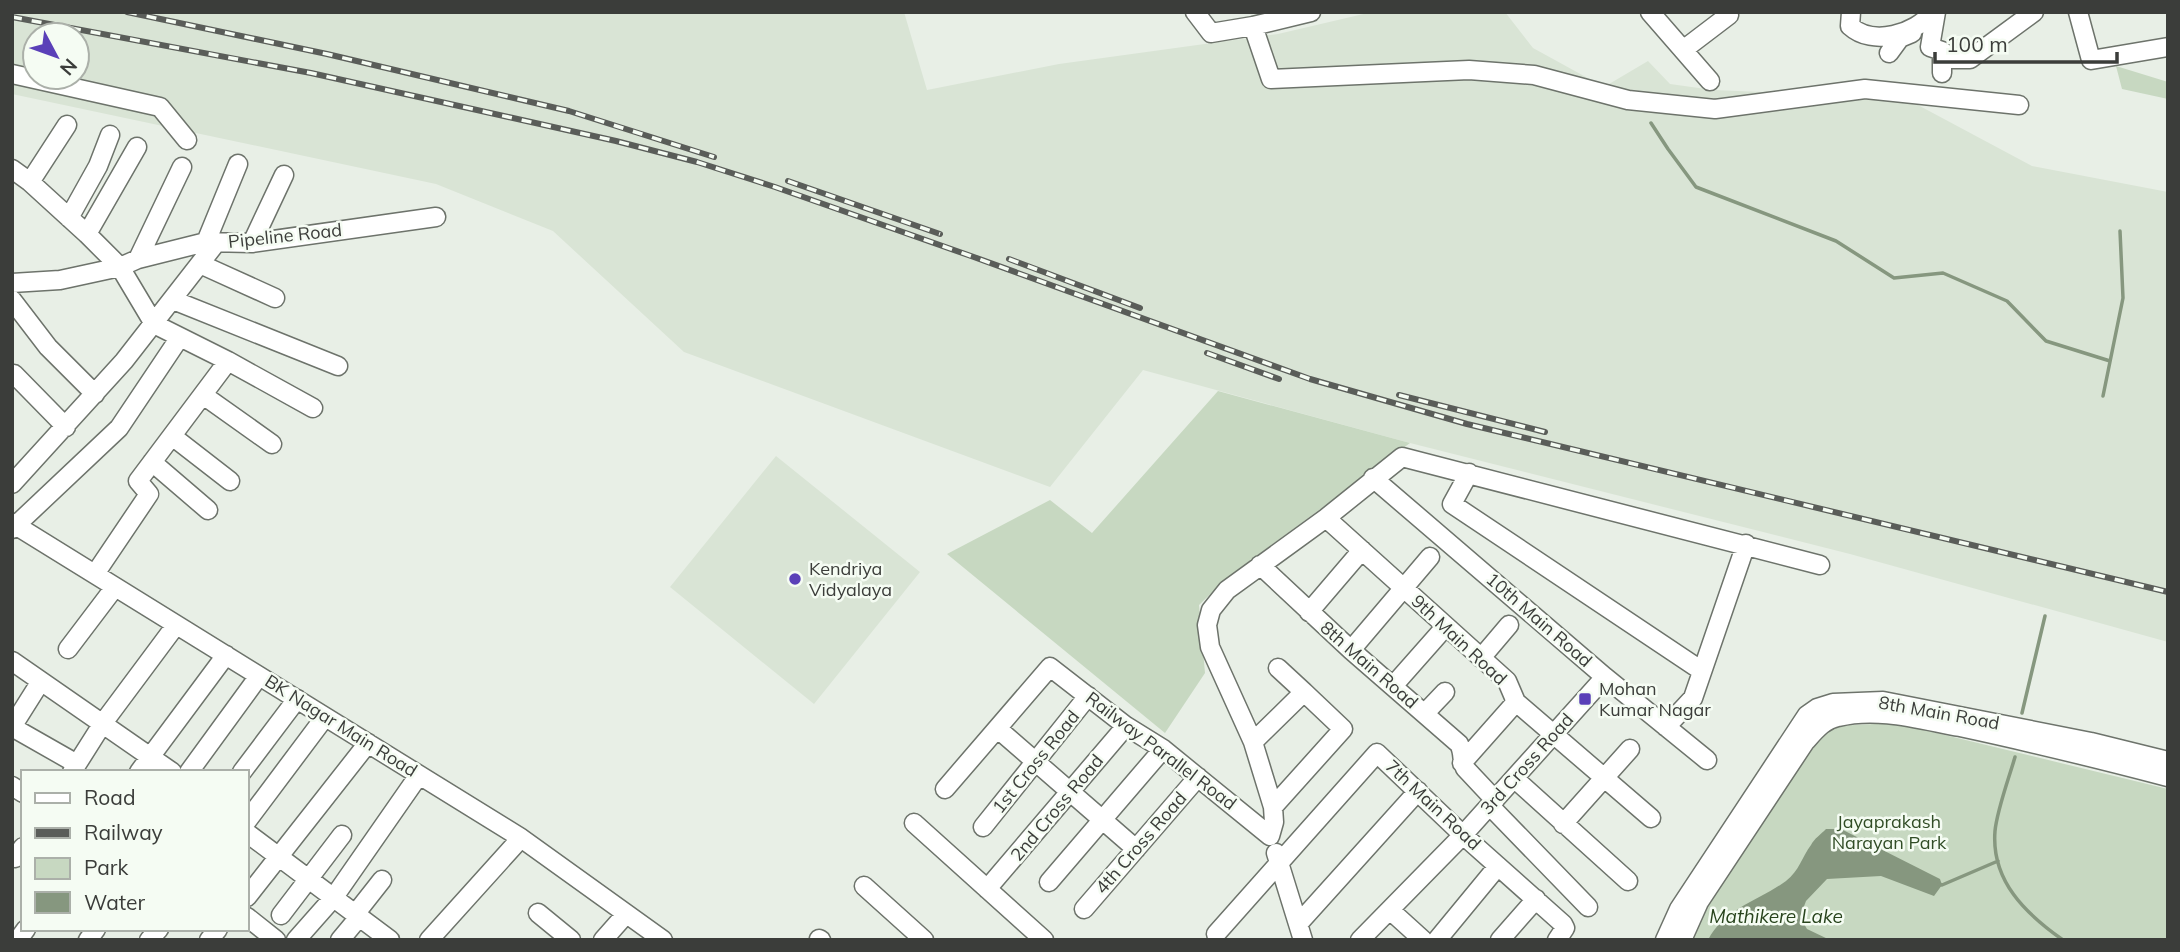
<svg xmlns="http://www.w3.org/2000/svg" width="2180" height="952" viewBox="0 0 2180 952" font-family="Mulish,sans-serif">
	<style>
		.built { fill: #d9e4d5; fill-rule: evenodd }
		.green { fill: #c7d8c1 }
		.water { fill: #86977f }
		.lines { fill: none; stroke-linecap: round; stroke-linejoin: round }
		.stream { stroke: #86977f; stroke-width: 3.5 }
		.minor-casing { stroke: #6d736b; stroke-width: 21 }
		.minor { stroke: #fff; stroke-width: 18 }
		.rail-casing { stroke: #5a5d59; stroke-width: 6 }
		.rail { stroke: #f5fcf3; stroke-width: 3.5; stroke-dasharray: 10; stroke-linecap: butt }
		.poi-dot { fill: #5a40b8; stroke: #f5fcf3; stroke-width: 2.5 }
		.labels { text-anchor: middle; stroke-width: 5; stroke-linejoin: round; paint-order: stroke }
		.street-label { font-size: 18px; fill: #3b3d3a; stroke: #f5fcf3 }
		.poi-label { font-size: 18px; fill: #3b3d3a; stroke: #f5fcf3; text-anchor: start }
		.park-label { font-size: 18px; fill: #314d26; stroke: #f5fcf3 }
		.water-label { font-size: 19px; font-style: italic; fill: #28441d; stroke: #f5fcf3 }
	</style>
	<rect width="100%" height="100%" fill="#e8efe6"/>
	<path class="built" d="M12 12H904L927 90 1059 64 1278 34 1372 12H1505L1533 48 1604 87 1648 61 1670 84 1713 90 1762 92 1836 86 1916 104 2032 166 2168 192V642L1850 554 1410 443 1143 370 1050 487 684 352 553 231 436 184 12 94ZM35 35H77V77H35Z
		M776 456 920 572 814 704 670 587Z"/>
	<path class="green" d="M2116 66 2168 82V99L2122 89Z
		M1218 391 1410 443 1228 577 1199 605 1205 673 1165 733 947 554 1050 500 1092 533Z
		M1895 723 2168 789V940H1691L1722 878 1806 747 1834 726Z"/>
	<path class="water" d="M1826 829H1841L1940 879 1942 885 1934 896 1881 876 1827 879 1806 901 1800 917 1807 929 1830 940H1708C1724 909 1760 900 1786 881 1799 871 1802 857 1811 845 1814 839 1821 834 1826 829Z"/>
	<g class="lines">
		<path class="stream" d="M1651 123 1668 149 1696 187 1836 241 1894 278 1943 273 2007 301 2046 341 2110 361
			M2103 396 2123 298 2120 231
			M2022 713 2045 616
			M2015 757C2009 778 1997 810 1995 831 1991 881 2026 914 2063 940
			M1939 884 1942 885 1998 861"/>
		<g class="minor-casing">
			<path id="minor" d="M1195 12 1211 33 1253 26 1311 12
				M1650 12 1710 81
				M1851 12 1850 26C1873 47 1915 34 1933 12
				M1936 12 1930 47 1942 51 1953 59H1970L2034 12
				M2078 12 2091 60 2168 47
				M1253 26 1271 79 1469 70 1534 75 1628 100 1715 109 1865 89 2019 105
				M1683 50 1729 15
				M1889 53 1900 38 1912 33
				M1942 73V51
				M12 74 160 107 187 140
				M12 169 30 182 87 234 120 267 154 324 228 361 313 408
				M30 182 67 125
				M69 218 98 166 110 135
				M87 234 137 147
				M206 242 238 164
				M252 243 284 175
				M138 259 182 167
				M200 264 275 298
				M12 283 60 280 120 267 138 259 206 242 252 243 436 217
				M12 300 48 347 95 394
				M173 300 338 366
				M14 374 66 427
				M203 395 272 444
				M172 436 230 481
				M152 462 208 510
				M1469 473 1452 504 1702 671
				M1373 478 1605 677 1707 760
				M12 484 124 361 216 243
				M1326 518 1507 681 1516 702 1651 818
				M12 523 521 838 663 940
				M12 529 119 428 180 337
				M1260 565 1351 650 1459 744C1464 753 1461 760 1465 768L1495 800
				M95 574 149 494 138 481 228 361
				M1309 612 1362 550
				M68 649 115 587
				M1351 650 1430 557
				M1481 658 1509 625
				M12 661 172 772
				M1278 668 1304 692
				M1393 686 1446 626
				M1425 713 1445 692
				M12 727 77 764
				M12 727 41 681
				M1666 727 1693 698 1746 544
				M998 729 1136 849
				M1253 742 1304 692 1343 729 1273 807
				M1462 763 1516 702
				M72 772 103 723 176 625
				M139 772 226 655
				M189 772 259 676
				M242 772 297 699
				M1515 779 1628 881
				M12 786 23 793
				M945 789 1050 667 1126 726 1163 749 1270 836
				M1490 806 1588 907
				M247 821 325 717
				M914 823 1044 940
				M1563 824 1630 749
				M983 827 1088 696
				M247 833 390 940
				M1270 836 1274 822 1273 807 1253 742 1210 647 1207 625 1211 610 1227 590 1326 518 1402 457 1820 565
				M1276 853 1303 940
				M12 856 15 858 23 847
				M1049 882 1163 749
				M864 886 924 940
				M987 889 1126 726
				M247 897 368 743
				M1084 909 1198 777
				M1391 911 1423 940
				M356 913 382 880
				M538 913 571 940
				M281 915 342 835
				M247 917 276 940
				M1299 923 1418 791
				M1216 934 1377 753 1463 835 1563 924 1565 928 1557 940
				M819 939 821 940
				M18 940 26 929
				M88 940 96 929
				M149 940 159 929
				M209 940 218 929
				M296 940 334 897 419 775
				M340 940 360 916
				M429 940 521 838
				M603 940 626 914
				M1360 940 1463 835 1605 677
				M1437 940 1498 866
				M1500 940 1536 899
				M1665 940 1679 909 1807 715 1817 708 1833 703 1883 701 2091 742 2168 761
				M1682 940 1699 902 1805 742C1815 731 1823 720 1838 717 1878 707 1921 720 1960 727 2030 742 2099 759 2168 777"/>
		</g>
		<use href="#minor" class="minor"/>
		<g class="rail-casing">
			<path id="rail" d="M127 12 327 54 569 111 714 157
				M12 17 311 73 616 141 697 162 775 187 971 256 1310 379 1467 424 2168 592
				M788 181 940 234
				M1009 259 1140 308
				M1207 353 1279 379
				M1399 395 1545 432"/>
		</g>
		<use href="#rail" class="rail"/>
	</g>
	<g class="poi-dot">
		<circle cx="795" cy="579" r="7"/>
		<rect x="1578" y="692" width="14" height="14" rx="3.5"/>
	</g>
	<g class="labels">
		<g class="street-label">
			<text transform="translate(285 236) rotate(-6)" y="6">Pipeline Road</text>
			<text transform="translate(1539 620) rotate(41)" y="6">10th Main Road</text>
			<text transform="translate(1459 640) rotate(43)" y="6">9th Main Road</text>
			<text transform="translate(1369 665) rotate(41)" y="6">8th Main Road</text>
			<text transform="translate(1939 713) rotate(10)" y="6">8th Main Road</text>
			<text transform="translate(341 726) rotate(32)" y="6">BK Nagar Main Road</text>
			<text transform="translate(1161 751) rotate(37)" y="6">Railway Parallel Road</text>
			<text transform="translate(1036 762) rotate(-51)" y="6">1st Cross Road</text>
			<text transform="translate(1527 764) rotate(-48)" y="6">3rd Cross Road</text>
			<text transform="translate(1433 805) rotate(43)" y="6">7th Main Road</text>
			<text transform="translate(1057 808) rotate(-50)" y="6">2nd Cross Road</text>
			<text transform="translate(1141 843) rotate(-49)" y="6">4th Cross Road</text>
		</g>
		<g class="poi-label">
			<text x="809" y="575">Kendriya<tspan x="809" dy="21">Vidyalaya</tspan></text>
			<text x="1599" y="695">Mohan<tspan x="1599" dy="21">Kumar Nagar</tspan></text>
		</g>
		<g class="park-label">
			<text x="1889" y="828">Jayaprakash<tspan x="1889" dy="21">Narayan Park</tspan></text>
		</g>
		<g class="water-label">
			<text x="1776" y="923">Mathikere Lake</text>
		</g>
	</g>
	<rect width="2180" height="952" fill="none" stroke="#3b3d3a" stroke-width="28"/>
	<rect x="21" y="770" width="228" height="161" fill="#f5fcf3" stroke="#abb0a9" stroke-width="2"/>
	<rect x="35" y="793" width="35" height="10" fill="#ffffff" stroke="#abb0a9" stroke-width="2"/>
	<text x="84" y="805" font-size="21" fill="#3b3d3a">Road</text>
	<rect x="35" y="828" width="35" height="10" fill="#5a5d59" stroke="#abb0a9" stroke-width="2"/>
	<text x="84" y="840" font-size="21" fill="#3b3d3a">Railway</text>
	<rect x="35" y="858" width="35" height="21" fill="#c7d8c1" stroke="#abb0a9" stroke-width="2"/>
	<text x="84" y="875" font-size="21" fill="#3b3d3a">Park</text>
	<rect x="35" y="892" width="35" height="21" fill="#86977f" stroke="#abb0a9" stroke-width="2"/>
	<text x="84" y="910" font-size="21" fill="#3b3d3a">Water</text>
	<g transform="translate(56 56) rotate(131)"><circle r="33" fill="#f5fcf3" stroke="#abb0a9" stroke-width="2"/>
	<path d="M0-5L12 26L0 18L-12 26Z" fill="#5a40b8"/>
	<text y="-10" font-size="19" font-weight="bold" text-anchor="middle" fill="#3b3d3a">N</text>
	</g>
	<path d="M1935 52v10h182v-10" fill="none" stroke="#3b3d3a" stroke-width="3.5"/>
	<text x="1946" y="52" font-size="21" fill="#3b3d3a" stroke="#f5fcf3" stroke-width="5" paint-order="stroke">100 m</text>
</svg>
